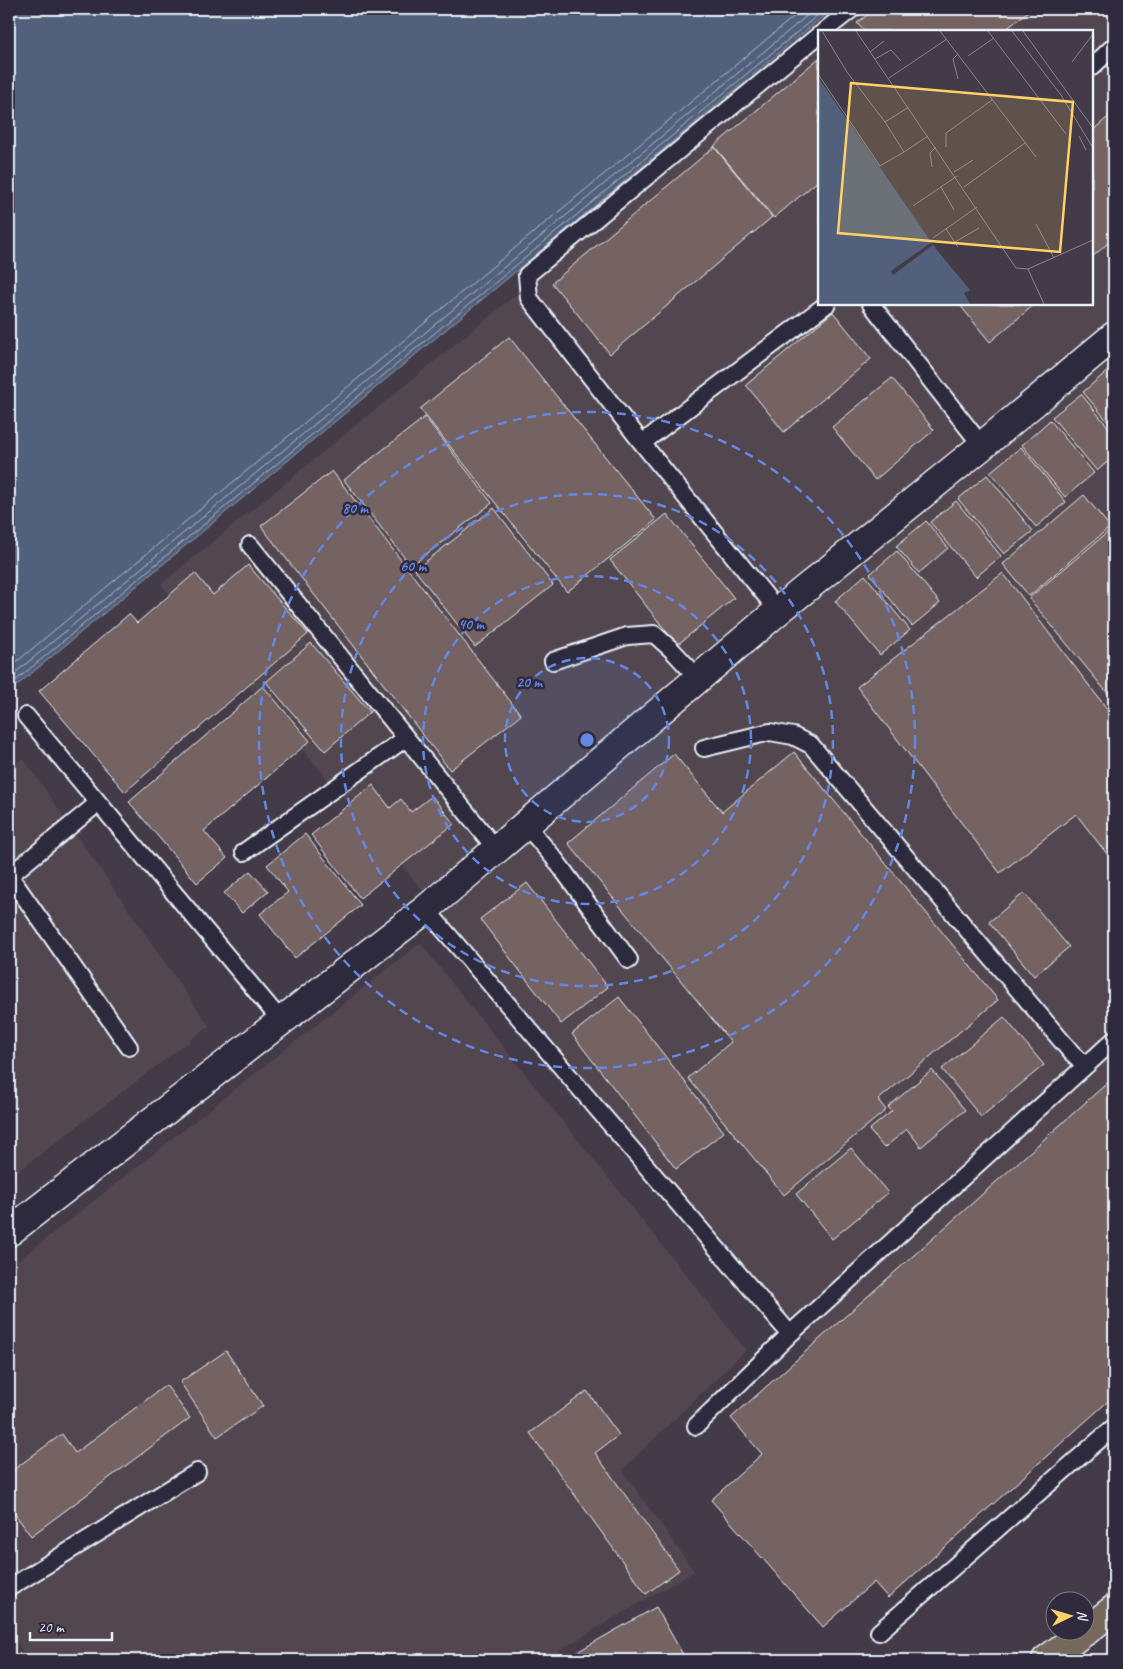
<svg xmlns="http://www.w3.org/2000/svg" width="1123" height="1669" viewBox="0 0 1123 1669" font-family="Caveat,sans-serif">
	<style>
		.built { fill: #534750 }
		.water { fill: #53607b; stroke: #8f9aad }
		.lines { fill: none; stroke-linecap: round; stroke-linejoin: round }
		.shore { stroke: #acb7c6; stroke-width: 1 }
		.building { fill: #756262; stroke: #e8f1f8 }
		.lane-casing { stroke: #e8f1f8; stroke-width: 20 }
		.street-casing { stroke: #e8f1f8; stroke-width: 31 }
		.highway-casing { stroke: #e8f1f8; stroke-width: 31 }
		.lane { stroke: #2f2a3d; stroke-width: 16 }
		.street { stroke: #2f2a3d; stroke-width: 28 }
		.highway { stroke: #76695c; stroke-width: 28 }
		.ring { fill: none; stroke: #6487e3; stroke-width: 2.5; stroke-dasharray: 9 6 }
		.inset-road { fill: none; stroke: #86848e; stroke-width: 1 }
		.view { fill: #ffd166; fill-opacity: 0.15; stroke: #ffd166; stroke-width: 2.5 }
		.inset-edge { fill: none; stroke: #e8f1f8; stroke-width: 2.5 }
		.centre { fill: #6487e3; stroke: #2f2a3d; stroke-width: 2.5 }
		.ring-label { font-size: 15px; text-anchor: middle; font-weight: bold; fill: #6487e3; stroke: #2f2a3d; stroke-width: 5; stroke-linejoin: round; paint-order: stroke }
	</style>
	<rect width="100%" height="100%" fill="#443b48"/>
	<filter id="ink" filterUnits="userSpaceOnUse"><feTurbulence type="fractalNoise" baseFrequency=".02" numOctaves="2"/><feDisplacementMap in="SourceGraphic" scale="10" xChannelSelector="R" yChannelSelector="G"/><feConvolveMatrix kernelMatrix="1 2 1 2 8 2 1 2 1" color-interpolation-filters="sRGB"/></filter>
	<g filter="url(#ink)">
		<path class="built" d="M867 9H1114V1185L865 1407 161 584 819 48V304H1092V31H840Z
			M23 758 209 1026 9 1178V770Z
			M420 943 746 1350 622 1470 694 1571 543 1660H27L9 1628V1268Z"/>
		<path class="water" d="M9 9H832L9 692Z"/>
		<g class="lines">
			<path class="shore" d="M9 668 803 9
				M9 678 815 9
				M9 686 825 9"/>
		</g>
		<path class="building" d="M875 9H1031L1004 31H864L857 23Z
			M819 58V180L774 218 714 146Z
			M1114 112V238L1092 257V131Z
			M714 147 772 217 610 354 552 283Z
			M959 304H1035L990 342Z
			M833 312 871 359 784 432 746 385Z
			M509 337 656 520 567 592 420 409Z
			M1111 368 1114 372V429L1083 392Z
			M892 378 934 430 875 480 832 427Z
			M1081 394 1114 434V456L1097 471 1052 417Z
			M425 417 492 503 411 566 344 480Z
			M1050 420 1094 473 1065 497 1022 445Z
			M1021 447 1066 502 1036 527 990 472Z
			M332 471 521 715 450 770 261 526Z
			M987 475 1033 531 1004 554 958 499Z
			M1084 495 1110 527 1029 596 1003 564Z
			M956 501 1001 556 976 577 930 522Z
			M494 508 553 585 475 647 415 570Z
			M667 514 734 598 677 645 610 560Z
			M926 521 948 548 919 573 896 546Z
			M1114 527V701L1029 598Z
			M897 551 940 603 912 626 870 574Z
			M248 565 308 634 125 792 39 691 129 614 137 623 195 573 213 595Z
			M1003 573 1114 718V863L1076 814 1000 873 857 687Z
			M865 575 910 630 880 655 835 601Z
			M311 643 370 712 325 751 266 682Z
			M263 686 310 741 204 831 227 858 197 883 129 802Z
			M794 752 998 1000 878 1100 886 1110 784 1195 688 1078 731 1042 568 843 674 754 722 812Z
			M373 785 390 808 401 799 411 812 432 796 454 824 360 898 311 835Z
			M305 834 361 905 295 958 260 914 288 892 267 865Z
			M250 871 268 891 242 913 224 893Z
			M527 883 608 987 561 1024 480 919Z
			M1024 893 1069 947 1034 976 989 922Z
			M619 997 724 1132 676 1169 572 1034Z
			M1004 1017 1044 1065 981 1117 942 1069Z
			M932 1070 965 1110 921 1147 907 1129 884 1148 869 1130 892 1111 888 1107Z
			M1114 1077V1396L888 1598 874 1582 823 1627 711 1500 762 1454 731 1418Z
			M851 1148 888 1193 832 1239 796 1194Z
			M226 1351 263 1406 217 1437 180 1382Z
			M166 1385 190 1418 31 1536 9 1506V1473L62 1434 75 1453Z
			M587 1391 619 1435 595 1453 679 1570 646 1594 530 1433Z
			M656 1607 686 1660H563Z"/>
		<g class="lines">
			<g class="lane-casing">
				<path id="lane" d="M824 31 852 9
					M1092 67 1114 46
					M871 304 982 446
					M642 443 529 298 527 275 819 35
					M250 545 496 849
					M778 611 642 443 827 304
					M553 661 627 636 654 634 672 650 698 678
					M26 716 282 1022
					M704 748 770 732 793 736 811 745 1071 1052 1085 1065
					M525 824 554 858 629 960
					M244 852 406 738
					M9 875 129 1047
					M9 876 98 803
					M426 909 790 1334
					M696 1426 790 1334 1114 1040
					M9 1588 197 1472
					M879 1632 1114 1427"/>
			</g>
			<g class="street-casing">
				<path id="street" d="M9 1232 426 909 778 611 982 446 1114 336"/>
			</g>
			<g class="highway-casing">
				<path id="highway" d="M1086 1631 1114 1609
					M1046 1660 1084 1632"/>
			</g>
			<use href="#lane" class="lane"/>
			<use href="#street" class="street"/>
			<use href="#highway" class="highway"/>
		</g>
	</g>
	<circle cx="587" cy="740" r="82" fill="#6487e3" fill-opacity=".12"/>
	<g class="ring">
		<circle cx="587" cy="740" r="82"/>
		<circle cx="587" cy="740" r="164"/>
		<circle cx="587" cy="740" r="246"/>
		<circle cx="587" cy="740" r="328"/>
	</g>
	<g transform="translate(818 30)">
		<rect width="275" height="275" fill="#443b48"/>
		<path d="M0 47 118 219 152 260 146 263 152 274H0Z" fill="#53607b"/>
		<path d="M114 212 115 215 75 245 73 241Z" fill="#443b48"/>
		<path class="inset-road" d="M4 1 29 42 67 92 91 77M38 1 198 238 210 239 275 210M122 1 218 127M170 1 248 104M194 1 243 65 275 118M205 1 275 98M52 22 66 11M140 24 135 29 140 49M150 26 176 8M57 29 73 20 83 31M254 32 275 4M0 44 62 136 86 122M71 48 129 9M67 92 86 122 110 106M261 106 268 120M128 117V103L174 70M114 137 112 123 118 117M136 142 155 130M123 157 136 180M146 157 207 113M95 176 139 146M218 194 236 228M128 199 140 217M115 208 159 177M137 212 161 198M210 239 226 274"/>
		<path class="view" d="M33 53 255 72 242 222 20 203Z"/>
		<rect width="275" height="275" class="inset-edge"/>
	</g>
	<circle cx="587" cy="740" r="8" class="centre"/>
	<g class="ring-label">
		<text x="355" y="513">80 m</text>
		<text x="413" y="571">60 m</text>
		<text x="471" y="629">40 m</text>
		<text x="529" y="687">20 m</text>
	</g>
	<rect width="1123" height="1669" fill="none" stroke="#2f2a3d" stroke-width="30"/>
	<rect x="15" y="15" width="1093" height="1639" fill="none" stroke="#e8f1f8" stroke-width="2" filter="url(#ink)"/>
	<g transform="translate(1070 1616) rotate(85)"><circle r="24" fill="#2f2a3d" stroke="#797a88"/>
	<path d="M0-4L9 19L0 12L-9 19Z" fill="#ffd166"/>
	<text y="-8" font-size="14" font-weight="bold" text-anchor="middle" fill="#e8f1f8">N</text>
	</g>
	<path d="M30 1632v8h82v-8" fill="none" stroke="#e8f1f8" stroke-width="2.5"/>
	<text x="38" y="1632" font-size="15" fill="#e8f1f8" stroke="#2f2a3d" stroke-width="4" paint-order="stroke">20 m</text>
</svg>
